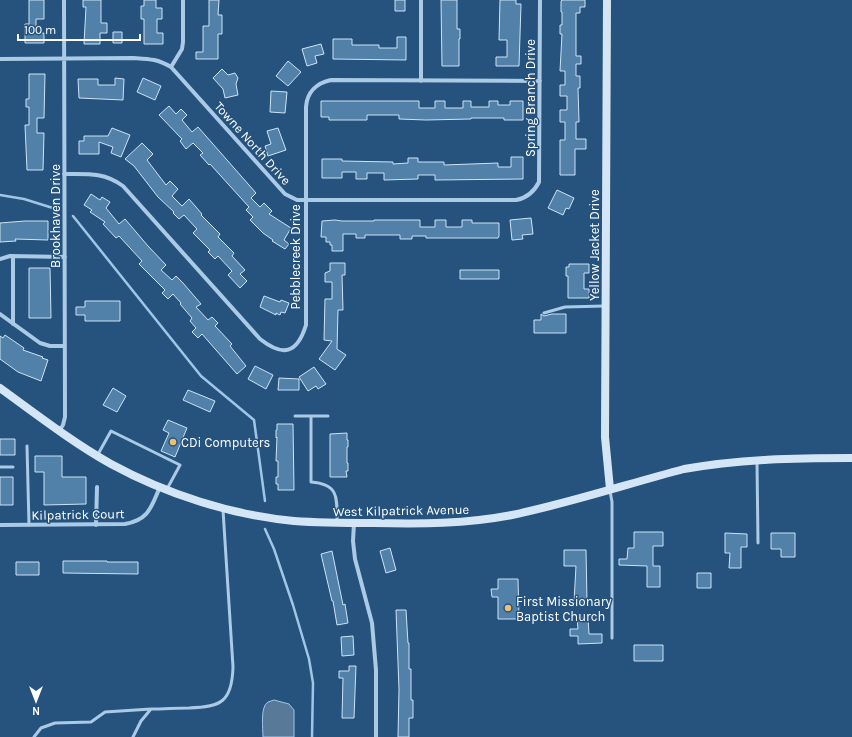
<svg xmlns="http://www.w3.org/2000/svg" width="852" height="737" viewBox="0 0 852 737" font-family="Karla,sans-serif">
	<style>
		.water { fill: #587a98; stroke: #9fc6e6 }
		.lines { fill: none; stroke-linecap: round; stroke-linejoin: round }
		.stream { stroke: #9fc6e6; stroke-width: 2.5 }
		.building { fill: #5180a9; stroke: #cee3f5 }
		.lane { stroke: #aacae6; stroke-width: 3 }
		.street { stroke: #aacae6; stroke-width: 4 }
		.secondary { stroke: #d4e5f5; stroke-width: 8 }
		.poi-dot { fill: #efbf6f; stroke: #25537e; stroke-width: 1.5 }
		.labels { text-anchor: middle; stroke-width: 3; stroke-linejoin: round; paint-order: stroke }
		.street-label { font-size: 13px; fill: #fff; stroke: #25537e }
		.poi-label { font-size: 13px; fill: #fff; stroke: #25537e; text-anchor: start }
	</style>
	<rect width="100%" height="100%" fill="#25537e"/>
	<path class="water" d="M274 700 289 704 294 710V737H263C263 729 260 706 268 702 270 701 272 701 274 700Z"/>
	<g class="lines">
		<path class="stream" d="M0 195 24 199 56 209
			M73 216 201 376 254 420 265 501
			M265 529 274 549 293 605 309 659 313 683 312 737"/>
	</g>
	<path class="building" d="M29 0H44V19H36V33H44V43H25V24H29Z
		M83 0H101V23H107V33H100V44H84L86 7H83Z
		M144 0H156V8H162V19H157V33H163V44H144V19H141V6H144Z
		M209 0H219L218 15H222V34H218V59H196V52H203V26H209Z
		M395 0H405V11H395Z
		M441 0H457V29H460V39H459V66H442Z
		M500 0H516V4H521L519 66H496V57H507V40H499Z
		M562 0H585V7H580V13H576V56H581V64H576V76H580V88H578L579 122H576V139H586V149H575V175H560V140H565V122H560V110H567V96H560V85H565V71H560L562 34H560V25H562V12H561V1Z
		M113 32H122V43H113Z
		M397 37H406V60L333 59V39H352V45H379V48H397Z
		M321 44 324 54 315 56 317 63 307 66 302 49Z
		M288 61 301 72 288 86 276 76Z
		M222 69 228 75 235 73 238 78 236 84 238 95 225 98 223 89 213 78Z
		M29 74H45L44 118H37V133H44L43 170H27L25 125H29V107H26V99H29Z
		M115 78 124 79 123 100 79 98 78 79H98V85H115Z
		M143 78 161 86 155 100 137 92Z
		M271 91 287 92 285 113 270 112Z
		M321 101H419V108H435V101H445V108H463V101H471V107H489V101H498V105H510V101H523V120H504V118H471V119L426 120 399 119V115H367V120H329V117H321Z
		M169 106 176 114 181 109 187 115 182 120 192 132 198 127 256 193 251 198 260 207 264 203 272 211 269 214 291 228 284 240 289 244 285 249 272 241 273 240 263 233 250 220 253 217 246 210 249 207 210 164 209 165 200 155 203 153 193 143 186 149 180 141 182 139 159 115Z
		M112 128 130 135 121 157 111 153 113 147 99 142V154H79V141H84V136H108Z
		M278 128 286 150 268 156 265 146 271 144 267 131Z
		M142 143 153 154 147 160 166 185 170 181 178 189 172 196 182 206 189 199 202 214 201 215 220 234 218 237 234 253 232 256 245 270 240 274 247 281 240 288 228 275 232 271 218 256 215 259 208 252 210 250 193 233 197 229 184 215 179 219 173 213 174 212 158 197 134 166 125 159Z
		M511 157H523V179L435 180V175H418V179L384 180V173H367V179H356V172H342V178H322V159H342V161L393 162V164L408 163V158H418V162H444V165L498 163V167H511Z
		M557 190 574 198 569 209 566 208 563 215 548 208Z
		M91 194 100 200 102 197 110 202 106 208 119 224 125 219 148 246 166 265 161 270 172 280 176 276 183 283 201 304 196 307 208 320 212 317 218 323 215 326 232 344 230 346 246 366 237 374 202 334 198 338 192 332 196 328 190 321 192 318 180 304 181 303 173 294 168 299 162 293 165 290 139 264 142 261 119 236 116 238 103 224 105 222 90 212 92 210 84 205Z
		M531 218 533 234 522 235 523 239 512 240 510 220Z
		M335 220 342 221H374V220H420V227H435V220H446V227H462V220H472V223H499V236L498 238H426V236H412V239H400V235H365V238H356V234H343V251H332V245H330V242H326V237H321L322 221Z
		M25 221H48V240L15 239 16 241 0 242V223Z
		M330 263H345V275H342L343 310H338L337 349 346 355 335 370 319 359 332 341 324 340 325 299H332V282H325V273L330 271Z
		M569 264H589V273H584V289H589V298H568V276H566V267H569Z
		M29 268H50L51 318H29Z
		M460 270H499V279H460Z
		M264 296 280 302 281 300 289 303 285 313 281 312 280 315 276 313V315L260 307Z
		M85 301H120V321H85V315H76V307H85Z
		M541 314 544 316 552 314H566V333H534V320H541Z
		M5 335 24 348 23 350 43 357 42 358 48 360 41 381 18 372 0 359V336L3 338Z
		M255 366 273 375 266 389 248 379Z
		M314 367 326 384 318 389 316 386 308 391 299 377Z
		M279 378 299 379V390H278Z
		M113 388 126 396 117 412 103 405Z
		M188 390 215 401 210 412 183 400Z
		M168 420 187 428 175 457 161 451 169 433 163 430Z
		M277 424H293L294 490H278V484H276V477H278V461H276L277 437 276 438V430H277Z
		M347 433V440H348V447H347V463H348V471H346L347 477H330V434Z
		M0 439H15V455H0Z
		M35 456H62V477H86V504L44 505V472H35Z
		M0 477H13V505H0Z
		M634 532H663V546H653V566H660V587H647V566L619 565V559H627L628 548H634Z
		M725 533 747 534V547H741V568H729L730 553H725Z
		M771 533H795V557H781V549H771Z
		M390 548 396 570 386 573 380 551Z
		M564 550H586L587 602H574L576 566H564Z
		M332 551 343 605 345 604 348 623 337 625 333 601H332L321 554Z
		M63 561H107V562H138V574L63 573Z
		M16 562H39V575H16Z
		M697 573H711V588H697Z
		M498 579H518L519 619H498V597H492L491 589H498Z
		M396 610H406L408 643H409V669H411V700H413V718H409V737H398L399 689Z
		M577 618H588L589 634H602V643L578 644V636H570V629H578Z
		M353 636 354 655 342 656 341 637Z
		M634 645H663V661H634Z
		M349 666H356L354 718H342L343 678H339V671H349Z"/>
	<g class="lines">
		<path class="lane" d="M544 313 565 307 604 306
			M295 416H328
			M311 416V482C339 484 337 498 337 521
			M27 446 29 525
			M97 456 111 431 180 465 167 489
			M757 462 758 543
			M0 467H13
			M610 491 612 502V638
			M34 737 41 728 55 723 91 722 105 712 151 709
			M133 737 141 721 151 709C164 709 176 708 189 708 221 707 232 702 233 667L223 510"/>
		<path class="street" d="M421 0V81
			M0 59 134 58C150 59 157 59 171 67L285 194 297 200H516C527 198 534 192 539 182L540 0
			M171 67 182 49 183 42V0
			M64 174C87 174 104 172 123 186L260 339C283 357 297 354 306 325V107C307 92 317 83 331 80L540 81
			M13 256V324
			M0 259 10 256 65 257
			M0 314 40 343 50 346H65
			M59 431 63 425 65 417 64 0
			M354 523 353 541 355 559 372 623 376 670V737
			M0 525 125 524C149 520 151 507 160 487
			M96 525 97 487"/>
		<path class="secondary" d="M607 0 605 437 610 489
			M0 388C36 414 72 442 111 464 166 494 231 515 294 521 321 523 347 523 374 523 420 524 466 524 512 515 570 503 627 484 684 469 740 459 795 458 852 458"/>
	</g>
	<g class="poi-dot">
		<circle cx="173" cy="442" r="4"/>
		<circle cx="508" cy="608" r="4"/>
	</g>
	<g class="labels">
		<g class="street-label">
			<text transform="translate(530 98) rotate(-90)" y="5">Spring Branch Drive</text>
			<text transform="translate(253 143) rotate(48)" y="5">Towne North Drive</text>
			<text transform="translate(55 216) rotate(-90)" y="5">Brookhaven Drive</text>
			<text transform="translate(594 245) rotate(-90)" y="5">Yellow Jacket Drive</text>
			<text transform="translate(295 257) rotate(-90)" y="5">Pebblecreek Drive</text>
			<text transform="translate(401 510) rotate(-1)" y="5">West Kilpatrick Avenue</text>
			<text transform="translate(78 514) rotate(-1)" y="5">Kilpatrick Court</text>
		</g>
		<g class="poi-label">
			<text x="181" y="447">CDi Computers</text>
			<text x="516" y="606">First Missionary<tspan x="516" dy="15">Baptist Church</tspan></text>
		</g>
	</g>
	<g transform="translate(36 701) rotate(180)" stroke="#25537e" stroke-width="3" paint-order="stroke">
	<path d="M0-3L7 15L0 10L-7 15Z" fill="#ffffff"/>
	<text y="-6" font-size="11" font-weight="bold" text-anchor="middle" fill="#ffffff">N</text>
	</g>
	<path d="M18 34v6h122v-6" fill="none" stroke="#ffffff" stroke-width="2"/>
	<text x="24" y="34" font-size="12" fill="#ffffff" stroke="#25537e" stroke-width="3" paint-order="stroke">100 m</text>
</svg>
